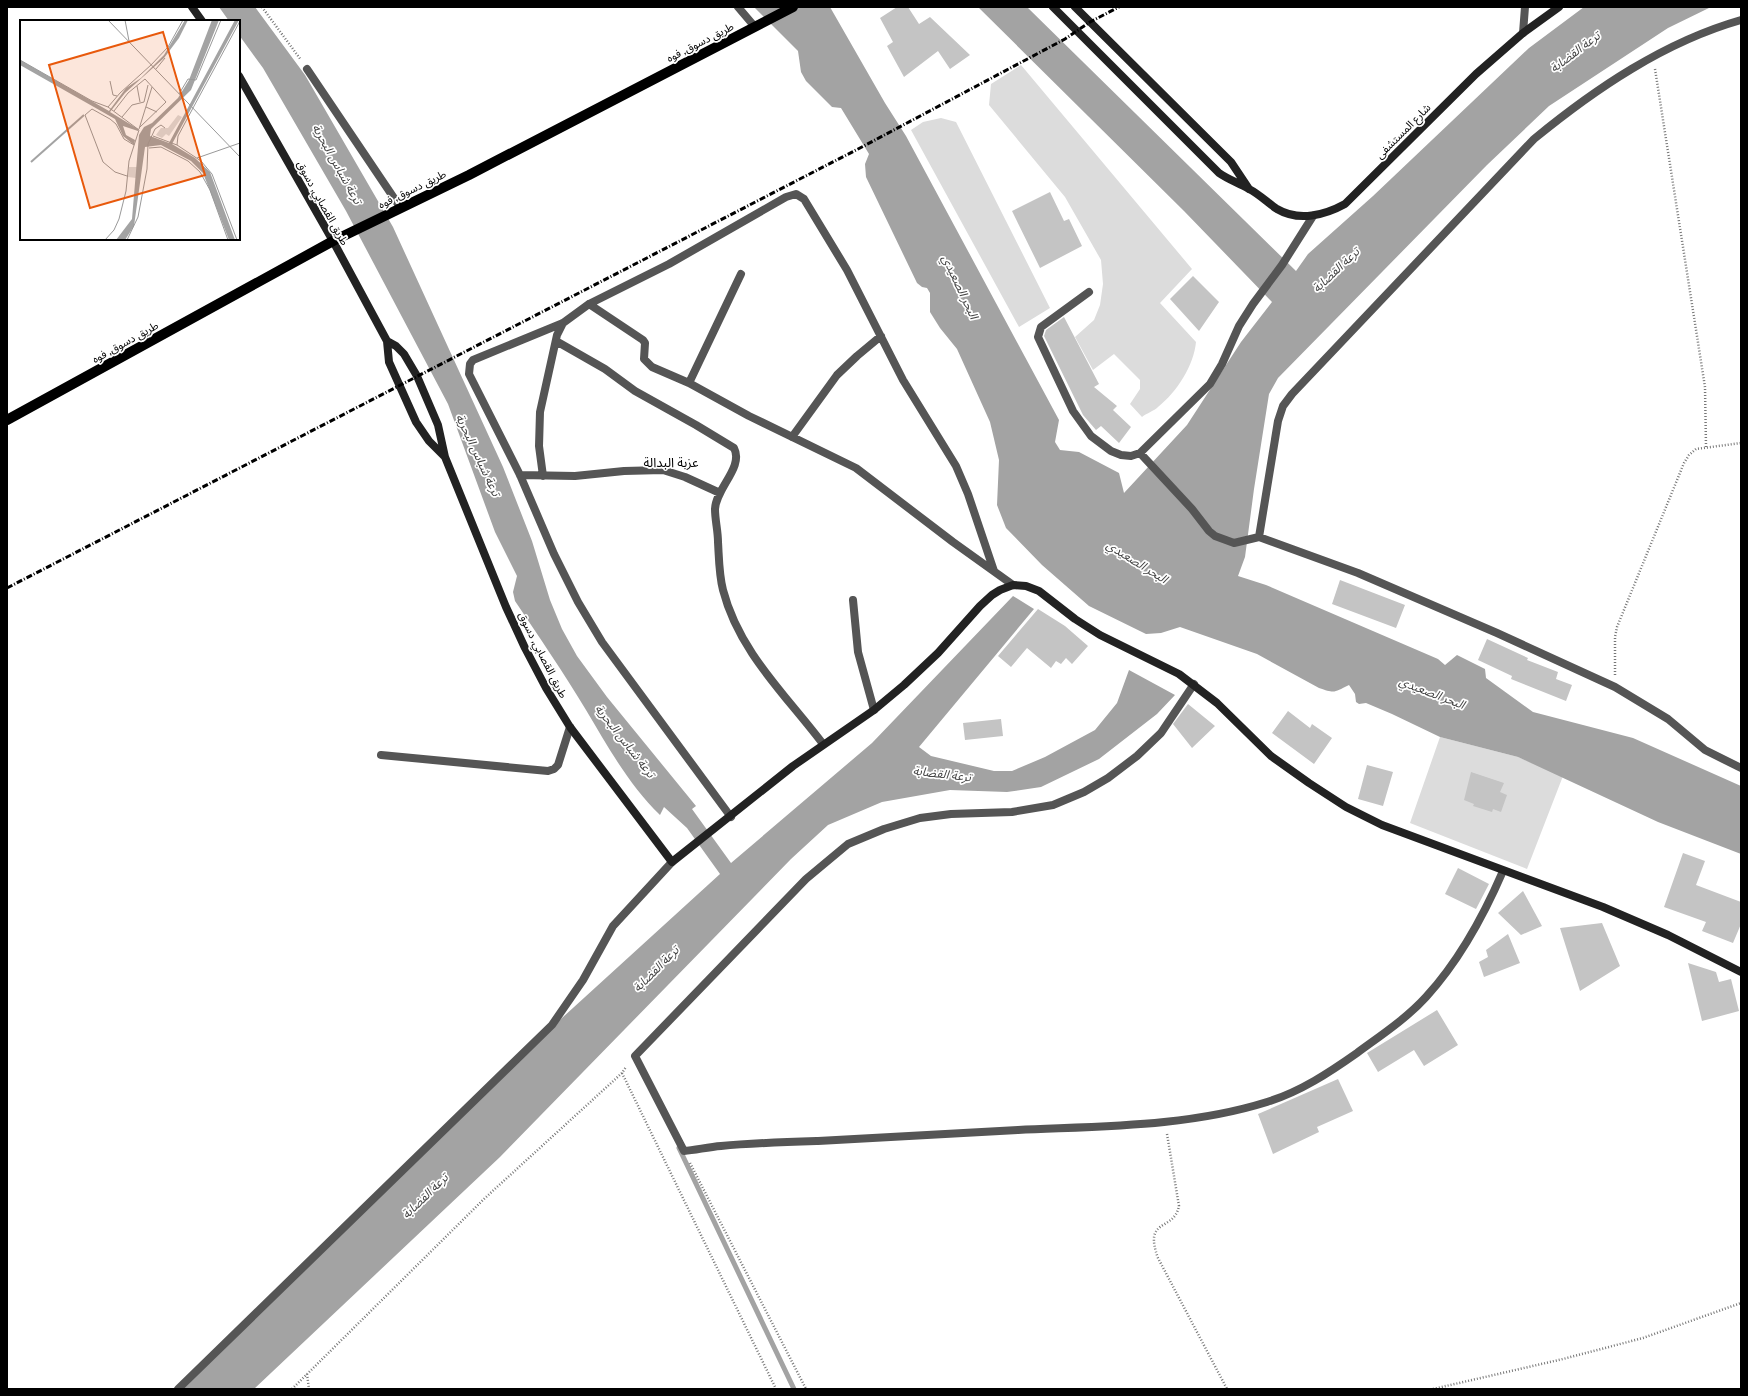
<svg xmlns="http://www.w3.org/2000/svg" width="1748" height="1396" viewBox="0 0 1748 1396" font-family="'Public Sans','Noto Sans Arabic',sans-serif">
	<style>
		.green { fill: #dcdcdc }
		.water { fill: #a3a3a3 }
		.lines { fill: none; stroke-linecap: round; stroke-linejoin: round }
		.stream { stroke: #a3a3a3; stroke-width: 5 }
		.building { fill: #c4c4c4 }
		.path { stroke: #777; stroke-width: 2.5; stroke-dasharray: 1 2; stroke-linecap: butt }
		.street { stroke: #555; stroke-width: 8 }
		.secondary { stroke: #222; stroke-width: 8 }
		.primary { stroke: #000; stroke-width: 10 }
		.rail { stroke: #000; stroke-width: 3; stroke-dasharray: 6 2 1 2; stroke-linecap: butt }
		.labels { text-anchor: middle; stroke-width: 3.5; stroke-linejoin: round; paint-order: stroke }
		.street-label { font-size: 11px; fill: #000; stroke: #fff }
		.water-label { font-size: 12px; font-style: italic; fill: #444; stroke: #fff }
		.quarter-label { font-size: 13px; fill: #000; stroke: #fff }
		.inset-river { fill: none; stroke: #a3a3a3; stroke-width: 2 }
		.inset-road { fill: none; stroke: #999; stroke-width: 1 }
		.view { fill: #e8590c; fill-opacity: 0.15; stroke: #e8590c; stroke-width: 2 }
		.inset-edge { fill: none; stroke: #000; stroke-width: 2 }
	</style>
	<rect width="100%" height="100%" fill="#fff"/>
	<path class="green" d="M1021 65 1192 269 1160 303 1196 342C1194 365 1177 392 1158 407 1154 411 1147 413 1142 417L1130 404 1140 389V380L1114 354 1093 370 1075 337 1094 320 1100 305 1103 284 1101 260 1065 197 989 105 991 84Z
		M941 118 956 122 1050 308 1019 327 911 130 923 122Z
		M1440 737 1518 757 1563 776 1527 869 1410 823Z"/>
	<path class="water" d="M219 7H255L305 75 393 227 503 467 532 541 550 600 562 629 577 656 607 697 696 806 692 809 731 863 872 743 1013 596 1034 609 919 747 931 756 994 771H1012L1045 757 1095 730 1117 703 1129 670 1175 695 1157 714 1099 759 1041 787 1007 792 950 790 882 802 828 825 791 859 500 1157 254 1389H182L551 1028 720 874 687 828 664 807 660 815C629 785 608 747 586 710 564 673 539 637 515 601L513 592 517 576 495 532 448 404 346 211 263 68 239 35V21H229Z
		M754 7H830L885 103 906 136 1059 420 1055 442 1060 450 1079 452 1119 473 1124 493 1187 425 1241 342 1272 302 1184 211 978 7H1027L1296 271 1308 254 1373 196 1529 48 1584 7H1711L1668 28 1549 106 1487 165 1278 378 1269 394 1254 489 1245 557 1238 576 1266 585 1438 659 1445 665 1457 655 1485 669 1486 678 1533 712 1633 738 1741 786V854L1658 822 1518 757 1440 737 1392 714 1366 703 1359 704 1356 702 1355 694 1349 685C1334 692 1336 694 1319 688L1257 654 1180 627 1161 633 1146 634 1089 606 1042 565 1006 528 997 505 999 460 990 422 957 349 940 328 930 312V293L927 288 922 287 917 283 866 177 865 164 869 154 841 108 832 107 806 81 801 72 798 51Z"/>
	<g class="lines">
		<path class="stream" d="M679 1148 794 1389"/>
	</g>
	<path class="building" d="M897 7H908L919 24 930 17 970 55 950 69 938 51 904 77 887 46 893 42 880 18Z
		M1050 192 1064 221 1069 219 1082 246 1040 268 1012 211Z
		M1193 276 1219 302 1199 331 1170 299Z
		M1064 317 1099 384 1094 387 1117 406 1113 410 1131 427 1119 443 1101 426 1096 430 1083 415 1044 336 1046 330Z
		M1340 580 1405 605 1396 628 1332 604Z
		M1038 609 1065 626 1088 646 1072 664 1066 658 1061 664 1056 661 1051 668 1027 648 1011 667 998 656Z
		M1487 639 1528 658 1527 660 1558 672 1556 679 1572 685 1566 701 1511 679 1512 676 1478 660Z
		M1188 704 1215 726 1192 748 1173 724Z
		M1288 711 1310 728 1312 724 1332 738 1314 764 1272 733Z
		M1001 719 1003 736 965 740 963 723Z
		M1367 765 1393 772 1383 806 1358 799Z
		M1471 772 1504 783 1500 792 1507 795 1501 812 1493 809 1492 812 1473 806 1474 804 1464 800Z
		M1683 853 1705 861 1696 885 1741 902V924L1733 943 1702 931 1706 922 1664 907Z
		M1458 868 1489 884 1476 909 1445 894Z
		M1523 891 1542 926 1521 935 1498 913Z
		M1602 923 1620 966 1580 991 1560 928Z
		M1508 934 1520 963 1484 977 1479 962 1488 957 1486 950Z
		M1688 963 1716 972 1719 982 1731 979 1739 1011 1702 1021Z
		M1437 1010 1458 1045 1424 1066 1414 1050 1378 1072 1367 1053Z
		M1338 1079 1353 1111 1317 1127 1319 1132 1273 1154 1258 1114Z"/>
	<g class="lines">
		<path class="path" d="M262 7 301 60
			M1655 69 1705 387 1706 447
			M1615 675V637L1617 627 1684 463 1689 455 1696 449 1741 443
			M622 1073 776 1389
			M1167 1134 1179 1206C1174 1232 1143 1217 1158 1258L1227 1389
			M690 1163 806 1389
			M307 1374 309 1389
			M292 1389 485 1198 622 1073 626 1067
			M1433 1389 1563 1359 1643 1338 1741 1303"/>
		<path class="street" d="M738 7 755 27
			M1523 33 1525 7
			M307 69 400 207
			M1089 292 1041 327 1038 337 1073 411 1091 436 1111 451 1121 455 1131 456 1140 453 1210 384 1222 364 1239 326 1253 304 1282 265 1313 216
			M589 304 643 340 645 343 644 359 652 367 689 383 749 416 856 468 953 542 1013 585
			M556 341 605 369 635 391 696 425 734 448C744 467 716 488 715 509 715 520 718 531 718 542 719 558 719 575 723 590 739 652 786 695 823 744
			M689 383 741 274
			M792 437 837 375 857 356 881 336
			M1140 453 1192 509 1209 531 1215 536 1234 543 1259 537 1358 573 1497 633 1615 687 1668 719 1705 750 1741 768
			M520 475 575 476 624 471 663 470 685 477 720 493
			M543 476 539 446 540 412 557 335 563 323
			M1259 537 1278 421 1283 406 1292 394 1534 139C1595 89 1664 42 1741 20
			M853 600 858 652 874 710
			M1194 684 1161 733 1137 756 1108 778 1084 792 1053 805 1012 812 951 814 920 818 884 829 848 844 806 879 635 1056 684 1151C696 1150 708 1147 721 1146 753 1143 786 1142 818 1141 885 1137 952 1133 1018 1130 1101 1126 1187 1127 1267 1102 1300 1092 1330 1072 1357 1053 1380 1036 1406 1019 1426 997 1459 961 1484 915 1503 871
			M381 755 548 771 554 769 558 765 570 727
			M731 817 602 642 578 602 554 554 520 475 469 374 470 364 473 360 563 323 589 304 669 264 786 197 796 194 804 199 847 270 903 380 956 466 968 494 994 571
			M178 1389 552 1025 583 980 613 926 672 862"/>
		<path class="secondary" d="M192 7 202 21
			M1053 7 1219 173C1229 180 1239 183 1249 189 1259 194 1268 203 1277 209 1299 222 1325 215 1345 204L1476 74 1523 33 1559 7
			M1075 7 1231 162 1249 189
			M239 76 333 241 387 341 389 362 416 422 429 441 445 457
			M387 341 396 346 404 354 417 376 438 425 445 457 506 607 525 648 546 688 570 727 672 862 793 766 874 710 904 685 938 653 980 606 992 595 1000 590 1013 585 1026 586 1039 591 1075 619 1100 635 1179 674 1217 703 1271 756 1309 783 1346 807 1382 825 1603 907 1668 935 1741 972"/>
		<path class="primary" d="M7 420 333 241 469 175 793 7"/>
		<path class="rail" d="M7 588 860 148 1065 39 1090 22 1119 7"/>
	</g>
	<g class="labels">
		<g class="street-label">
			<text transform="translate(700 42) rotate(-27)" y="4">طريق دسوق, فوه</text>
			<text transform="translate(1403 131) rotate(-45)" y="4">شارع المستشفى</text>
			<text transform="translate(412 189) rotate(-26)" y="4">طريق دسوق, فوه</text>
			<text transform="translate(323 203) rotate(61)" y="4">طريق القصابي, دسوق</text>
			<text transform="translate(125 342) rotate(-29)" y="4">طريق دسوق, فوه</text>
			<text transform="translate(543 655) rotate(63)" y="4">طريق القصابي, دسوق</text>
		</g>
		<g class="water-label">
			<text transform="translate(1575 52) rotate(-37)" y="4">ترعة القضابة</text>
			<text transform="translate(337 164) rotate(61)" y="4">ترعة شباس البحرية</text>
			<text transform="translate(1336 270) rotate(-43)" y="4">ترعة القضابة</text>
			<text transform="translate(960 287) rotate(65)" y="4">البحر الصعيدي</text>
			<text transform="translate(478 455) rotate(65)" y="4">ترعة شباس البحرية</text>
			<text transform="translate(1137 562) rotate(32)" y="4">البحر الصعيدي</text>
			<text transform="translate(1432 693) rotate(21)" y="4">البحر الصعيدي</text>
			<text transform="translate(625 741) rotate(52)" y="4">ترعة شباس البحرية</text>
			<text transform="translate(942 774) rotate(7)" y="4">ترعة القضابة</text>
			<text transform="translate(656 969) rotate(-45)" y="4">ترعة القضابة</text>
			<text transform="translate(425 1196) rotate(-44)" y="4">ترعة القضابة</text>
		</g>
		<g class="quarter-label">
			<text x="671" y="467">عزبة البدالة</text>
		</g>
	</g>
	<g transform="translate(20 20)">
		<rect width="220" height="220" fill="#fff"/>
		<path d="M158 95 162 97 149 116 146 114 142 118 136 115 141 108H148ZM109 147H117L116 158 108 157Z" fill="#dcdcdc"/>
		<path d="M165 0H168L159 18 144 38 105 73 90 92 118 109V111L103 106 106 115 115 120 114 125 103 116 95 99 0 45V40L89 91 106 68 121 58 144 35ZM192 0H199L171 70 131 109 130 116 149 123 215 0H219L152 124 175 138 190 152 215 220H209L183 153 171 141 141 125 125 127 114 206 105 220H96L112 199 119 115 124 107 132 103 158 78 169 60Z" fill="#a3a3a3"/>
		<path class="inset-river" d="M11 142 64 95"/>
		<path class="inset-road" d="M88 0 220 137M105 0 109 21M0 40 72 81 88 87M131 45 148 27 163 0M136 49 145 38M90 61 93 75 97 76M117 66 120 82M159 74 168 59 176 60 201 0M126 87 137 92M173 88 220 1M173 88 158 116 157 125 181 141 192 154 217 220M94 91 108 73 125 59 146 82 120 107M102 97 112 85 124 82 128 65M119 109 132 67M133 116 157 125M129 128 141 127 168 141 180 152 190 170 208 220M177 138 220 123M107 156 95 152 83 142 65 95 72 89 90 99 96 104 104 119 114 125M85 220 94 210 99 199 106 171 109 141 119 110 88 87 100 73 131 45M107 220 118 197 127 149 128 124 135 109 141 105 145 108"/>
		<path class="view" d="M143 12 185 155 70 188 29 45Z"/>
		<rect width="220" height="220" class="inset-edge"/>
	</g>
	<rect width="1748" height="1396" fill="none" stroke="#000000" stroke-width="16"/>
</svg>
